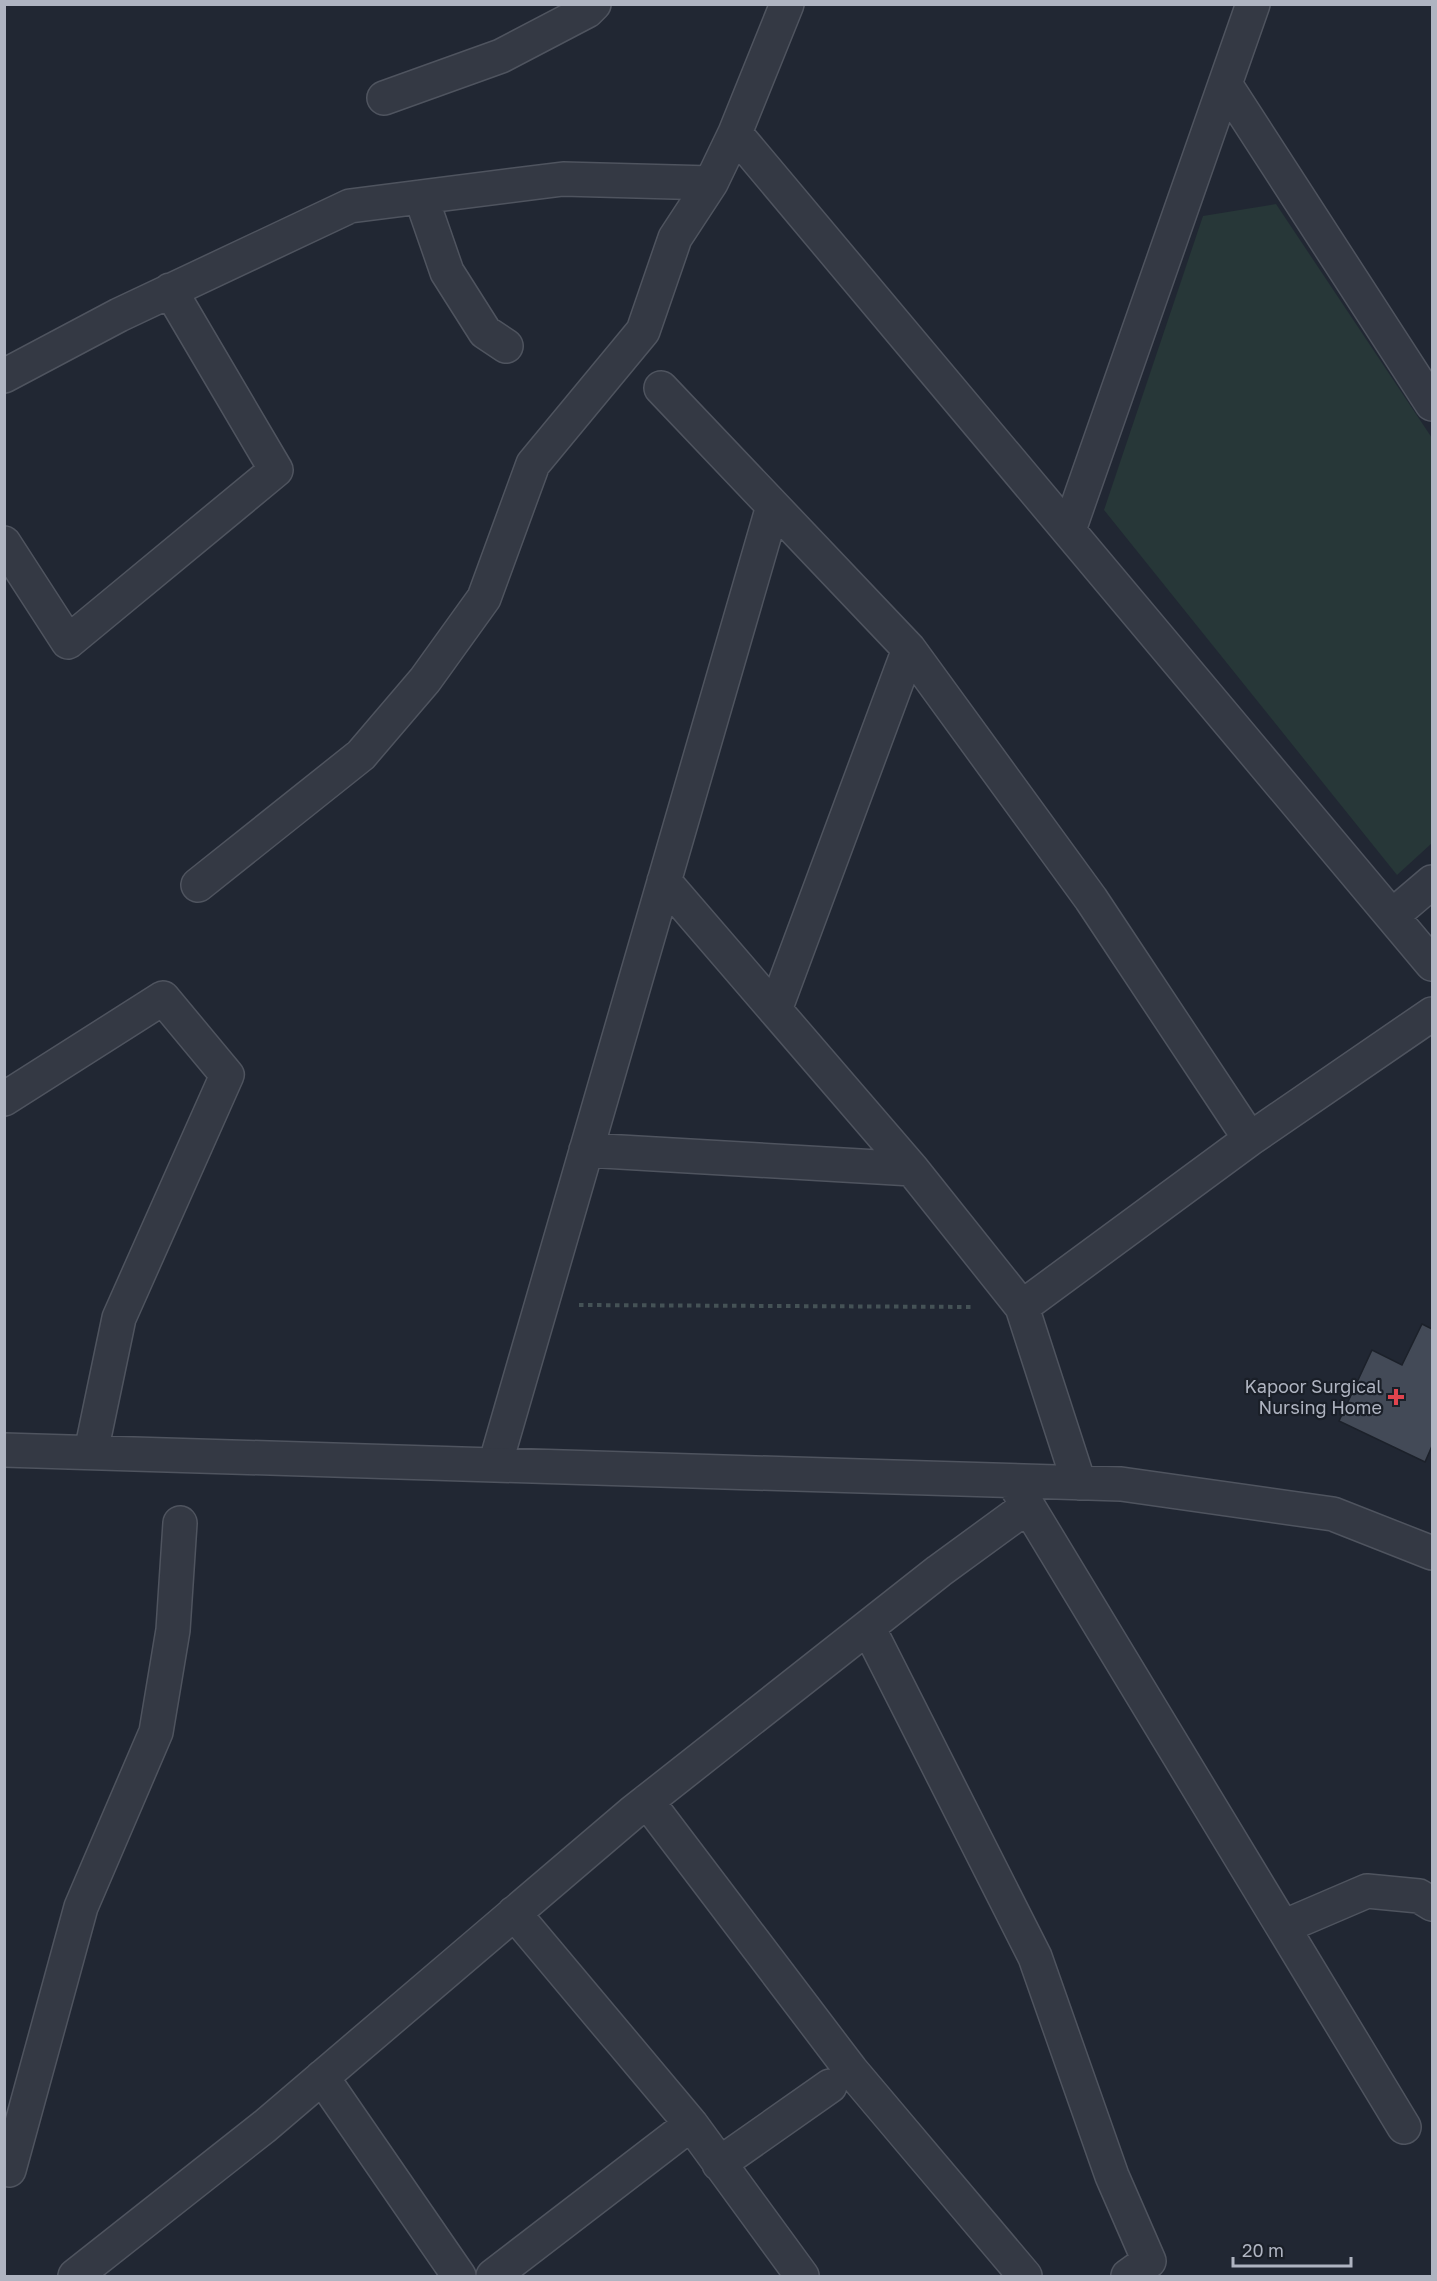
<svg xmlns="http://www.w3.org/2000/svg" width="1437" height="2281" viewBox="0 0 1437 2281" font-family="'Golos Text',sans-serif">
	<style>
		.green { fill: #273738 }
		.building { fill: #434a57; stroke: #1c212a; stroke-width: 1.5 }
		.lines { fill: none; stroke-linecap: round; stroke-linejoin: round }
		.street-casing { stroke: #4f545f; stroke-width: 36 }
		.path { stroke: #455256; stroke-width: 4; stroke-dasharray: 4.5 4.5; stroke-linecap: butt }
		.street { stroke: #343944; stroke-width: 33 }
		.health-dot { fill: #e0444e; stroke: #1a1f28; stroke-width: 2 }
		.labels { text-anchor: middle; stroke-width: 4.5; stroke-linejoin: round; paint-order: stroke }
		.poi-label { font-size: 18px; fill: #afb4c1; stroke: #1a1f28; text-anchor: end }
	</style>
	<rect width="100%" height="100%" fill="#212733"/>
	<path class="green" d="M1276 204 1432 438V843L1397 875 1104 510 1203 216Z"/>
	<path class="building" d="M1422 1324 1432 1329V1446L1425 1462 1339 1421 1372 1350 1402 1365Z"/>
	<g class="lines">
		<g class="street-casing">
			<path id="street" d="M1225 84 1432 404
				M384 98 501 56 587 11 594 4
				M735 133 1432 964
				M421 197 447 272 485 332 506 346
				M4 376 119 315 350 206 563 179 711 183 735 133 787 4
				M661 388 909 649 1091 899 1250 1139
				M1069 530 1253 4
				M4 543 68 642 276 470 170 290
				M664 881 912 1169 1022 1307 1079 1483
				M198 885 361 755 425 680 484 598 533 464 643 331 675 238 711 183
				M1392 916 1432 882
				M775 1010 909 649
				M4 1099 163 998 227 1075 119 1318 91 1452
				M586 1150 912 1169
				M1022 1307 1250 1139 1432 1014
				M4 1450 1121 1484 1333 1514 1432 1553
				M495 1465 773 506
				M1017 1488 1404 2127
				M868 1627 1035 1957 1112 2176 1149 2261 1128 2276
				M647 1801 851 2070 1025 2276
				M514 1913 691 2124 802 2276
				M1283 1927 1367 1891 1419 1896 1432 1904
				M322 2077 459 2276
				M719 2164 830 2086
				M4 2166 9 2170 81 1907 156 1732 173 1630 180 1523
				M75 2276 265 2126 632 1813 939 1571 1028 1506
				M493 2276 691 2124"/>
		</g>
		<path class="path" d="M579 1305 973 1307"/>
		<use href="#street" class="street"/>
	</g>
	<path class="health-dot" d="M1393 1388h6v6h6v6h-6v6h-6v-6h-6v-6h6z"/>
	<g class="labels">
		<g class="poi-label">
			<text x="1382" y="1393">Kapoor Surgical<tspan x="1382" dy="21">Nursing Home</tspan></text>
		</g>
	</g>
	<rect width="1437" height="2281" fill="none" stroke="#afb4c1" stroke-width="12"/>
	<path d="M1233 2257v9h118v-9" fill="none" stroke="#afb4c1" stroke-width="3"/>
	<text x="1242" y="2257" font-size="18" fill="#afb4c1" stroke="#1a1f28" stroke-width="4.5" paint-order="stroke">20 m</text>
</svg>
